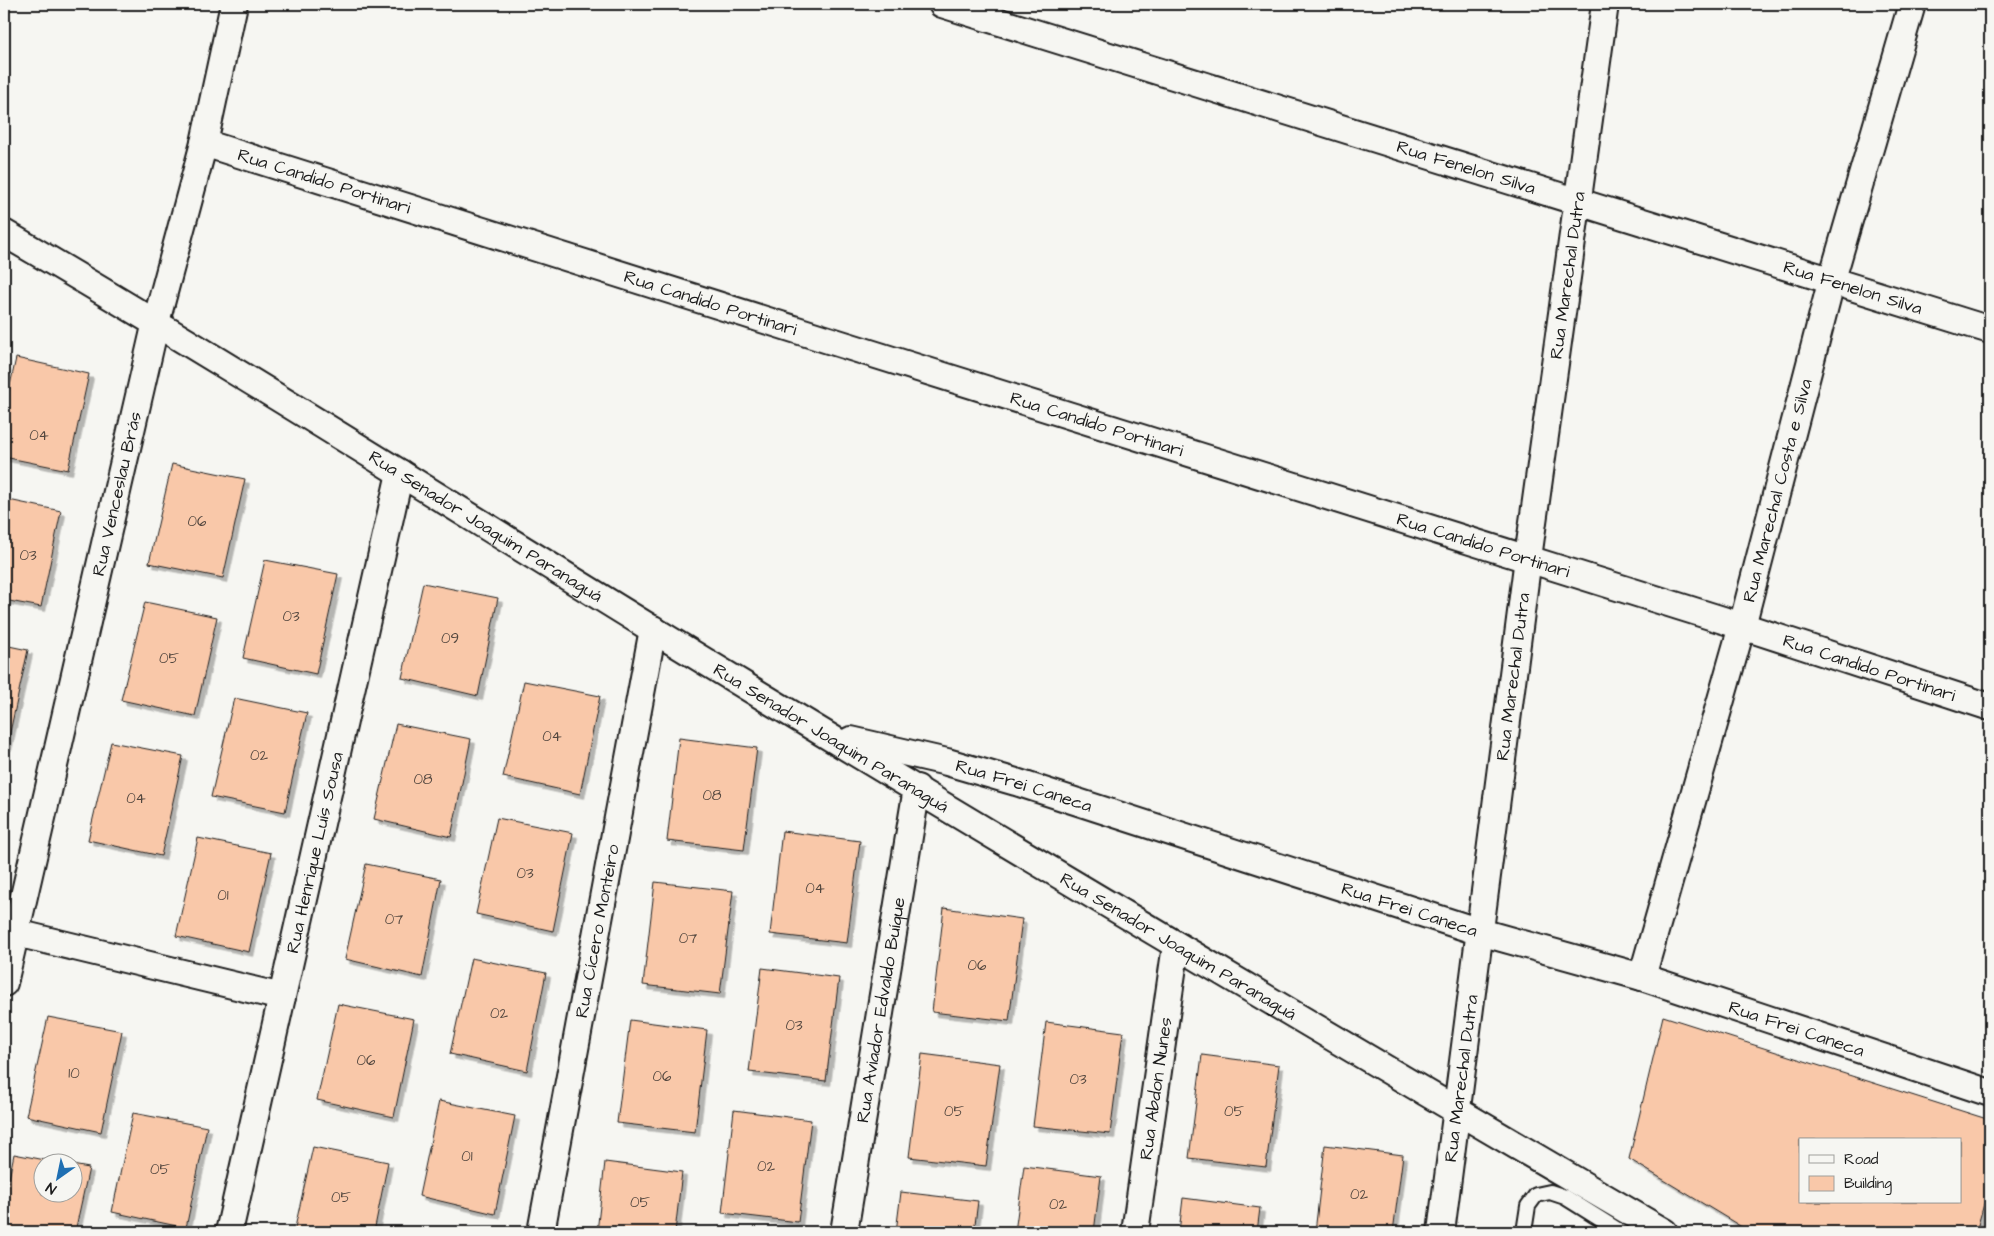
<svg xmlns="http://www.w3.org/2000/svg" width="1994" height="1236" viewBox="0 0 1994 1236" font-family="'Architects Daughter',sans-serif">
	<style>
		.building { fill: #f9c8a9; stroke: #1c1c1c; fill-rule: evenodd; filter: url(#shadow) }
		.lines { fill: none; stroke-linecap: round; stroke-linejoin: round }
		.lane-casing { stroke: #1c1c1c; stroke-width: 18 }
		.street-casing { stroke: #1c1c1c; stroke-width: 30 }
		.lane { stroke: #f6f6f2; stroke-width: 14 }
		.street { stroke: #f6f6f2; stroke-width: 26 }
		.labels { text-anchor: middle; stroke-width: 4; stroke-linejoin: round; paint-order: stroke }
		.number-label { font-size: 15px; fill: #53473f }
		.street-label { font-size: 18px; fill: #1c1c1c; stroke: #f6f6f2 }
	</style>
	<defs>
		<filter id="shadow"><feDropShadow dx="4.5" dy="4.5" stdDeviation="0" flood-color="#0004"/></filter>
	</defs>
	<rect width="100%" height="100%" fill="#f6f6f2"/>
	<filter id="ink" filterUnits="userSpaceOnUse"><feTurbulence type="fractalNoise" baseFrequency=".02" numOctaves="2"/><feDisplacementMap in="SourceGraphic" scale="10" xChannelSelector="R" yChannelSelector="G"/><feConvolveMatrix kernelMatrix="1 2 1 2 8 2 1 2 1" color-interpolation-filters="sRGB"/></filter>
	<g filter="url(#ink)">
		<path class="building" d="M16 358 89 374 68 470 4 457V413Z
			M172 464 245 479 223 578 149 563Z
			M4 499 61 511 41 607 4 600Z
			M265 560 338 574 316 674 243 658Z
			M423 583 498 598 478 696 402 678Z
			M145 602 217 617 195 716 121 700Z
			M4 645 28 650 7 746 4 745Z
			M524 681 600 696 580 794 503 777Z
			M234 698 307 713 285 812 211 797Z
			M396 724 471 739 451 837 374 819Z
			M679 738 757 748 744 850 667 841Z
			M111 742 183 756 161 856 88 840Z
			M497 818 573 833 553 931 476 914Z
			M782 831 860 841 847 943 770 934Z
			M198 838 271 853 249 952 176 936Z
			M366 864 441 879 422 977 345 959Z
			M655 882 733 891 720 994 643 985Z
			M944 908 1022 919 1009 1021 932 1012Z
			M471 958 546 973 527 1071 450 1054Z
			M762 968 839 978 826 1081 749 1072Z
			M338 1004 414 1019 394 1117 317 1100Z
			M1663 1016 1990 1120V1183L1976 1232H1750L1629 1159ZM1800 1140H1960V1202H1800Z
			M48 1017 122 1031 101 1132 26 1116Z
			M630 1020 707 1030 695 1132 617 1123Z
			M1046 1022 1123 1032 1110 1134 1033 1126Z
			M922 1054 1000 1064 986 1166 909 1157Z
			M1202 1055 1279 1065 1266 1167 1189 1158Z
			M439 1101 515 1116 495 1214 419 1196Z
			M734 1110 811 1120 798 1222 722 1213Z
			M133 1113 207 1127 186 1228 112 1212Z
			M1325 1145 1403 1155 1393 1232H1315Z
			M313 1147 388 1162 374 1232H294Z
			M14 1154 66 1164H42V1194H72V1165L89 1168 75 1232H4V1203Z
			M605 1162 682 1172 675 1232H597Z
			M1024 1166 1101 1176 1094 1232H1015Z
			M901 1192 978 1201 974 1232H896Z
			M1183 1198 1260 1208 1257 1232H1179Z"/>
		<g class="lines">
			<g class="lane-casing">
				<path id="lane" d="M1524 1232 1528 1206 1536 1195 1550 1192 1565 1197 1621 1232"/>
			</g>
			<g class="street-casing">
				<g id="street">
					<path id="s1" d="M942 4 1990 330"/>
					<path id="s2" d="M204 143 838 343 1742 626 1990 707"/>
					<path id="s3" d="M4 233C223 361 436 496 652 629 987 834 1325 1034 1664 1232"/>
					<path id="s4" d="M851 740 947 762 1016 782 1480 932 1642 977 1990 1093"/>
					<path d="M4 930 282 997"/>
					<path id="s5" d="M1642 977 1742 626 1832 279 1912 4"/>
					<path id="s6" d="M4 983 156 322 204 143 234 4"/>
					<path id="s7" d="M229 1232 400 473"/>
					<path id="s8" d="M541 1232 653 629"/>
					<path id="s9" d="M844 1232 917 788"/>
					<path id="s10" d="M1135 1232 1176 945"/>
					<path id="s11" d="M1441 1232 1528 558 1605 4"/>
				</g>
			</g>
			<use href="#lane" class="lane"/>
			<use href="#street" class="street"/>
		</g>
	</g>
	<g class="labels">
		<g class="number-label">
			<text x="39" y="440">04</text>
			<text x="197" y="526">06</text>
			<text x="28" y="560">03</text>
			<text x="291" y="621">03</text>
			<text x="450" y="643">09</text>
			<text x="169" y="663">05</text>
			<text x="552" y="741">04</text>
			<text x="259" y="760">02</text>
			<text x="423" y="784">08</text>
			<text x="712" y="800">08</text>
			<text x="136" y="803">04</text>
			<text x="525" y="878">03</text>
			<text x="815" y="893">04</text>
			<text x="223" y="900">01</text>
			<text x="394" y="924">07</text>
			<text x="688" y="943">07</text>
			<text x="977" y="970">06</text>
			<text x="499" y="1018">02</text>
			<text x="794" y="1030">03</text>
			<text x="366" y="1065">06</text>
			<text x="74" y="1078">10</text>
			<text x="662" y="1081">06</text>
			<text x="1078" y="1084">03</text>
			<text x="954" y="1116">05</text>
			<text x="1234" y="1116">05</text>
			<text x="467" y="1161">01</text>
			<text x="766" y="1171">02</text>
			<text x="160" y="1174">05</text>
			<text x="1359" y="1199">02</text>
			<text x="341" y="1202">05</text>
			<text x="640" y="1207">05</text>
			<text x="1058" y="1209">02</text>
		</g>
		<g class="street-label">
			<text dy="6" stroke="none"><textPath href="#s1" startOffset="549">Rua Fenelon Silva</textPath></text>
			<text dy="6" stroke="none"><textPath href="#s2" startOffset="126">Rua Candido Portinari</textPath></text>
			<text dy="6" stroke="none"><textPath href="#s11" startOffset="965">Rua Marechal Dutra</textPath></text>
			<text dy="6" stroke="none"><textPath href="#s1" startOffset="954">Rua Fenelon Silva</textPath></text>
			<text dy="6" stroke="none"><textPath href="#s2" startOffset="531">Rua Candido Portinari</textPath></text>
			<text dy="6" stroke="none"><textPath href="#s2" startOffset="936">Rua Candido Portinari</textPath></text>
			<text dy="6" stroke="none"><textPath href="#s5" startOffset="505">Rua Marechal Costa e Silva</textPath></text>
			<text dy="6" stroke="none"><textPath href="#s6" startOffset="502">Rua Venceslau Brás</textPath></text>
			<text dy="6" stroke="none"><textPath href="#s3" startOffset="564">Rua Senador Joaquim Paranaguá</textPath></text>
			<text dy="6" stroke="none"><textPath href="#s2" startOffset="1341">Rua Candido Portinari</textPath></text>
			<text dy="6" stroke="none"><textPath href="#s2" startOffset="1746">Rua Candido Portinari</textPath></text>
			<text dy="6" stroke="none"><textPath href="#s11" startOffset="560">Rua Marechal Dutra</textPath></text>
			<text dy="6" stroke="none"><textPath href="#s3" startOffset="969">Rua Senador Joaquim Paranaguá</textPath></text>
			<text dy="6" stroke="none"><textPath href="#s4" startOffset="179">Rua Frei Caneca</textPath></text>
			<text dy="6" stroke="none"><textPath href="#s7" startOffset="389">Rua Henrique Luís Sousa</textPath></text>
			<text dy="6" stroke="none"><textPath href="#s4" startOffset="584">Rua Frei Caneca</textPath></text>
			<text dy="6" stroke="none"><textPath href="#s8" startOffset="306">Rua Cícero Monteiro</textPath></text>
			<text dy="6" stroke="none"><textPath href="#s3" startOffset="1374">Rua Senador Joaquim Paranaguá</textPath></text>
			<text dy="6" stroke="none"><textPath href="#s9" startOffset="225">Rua Aviador Edvaldo Buíque</textPath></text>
			<text dy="6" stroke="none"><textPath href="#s4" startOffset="989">Rua Frei Caneca</textPath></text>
			<text dy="6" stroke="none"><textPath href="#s11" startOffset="155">Rua Marechal Dutra</textPath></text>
			<text dy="6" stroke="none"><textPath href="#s10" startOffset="145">Rua Abdon Nunes</textPath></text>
		</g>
	</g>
	<rect width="1994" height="1236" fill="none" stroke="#f6f6f2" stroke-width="20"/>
	<rect x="10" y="10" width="1974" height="1216" fill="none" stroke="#1c1c1c" stroke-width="2" filter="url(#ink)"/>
	<rect x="1799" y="1138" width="162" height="65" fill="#f6f6f2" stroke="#9f9f9c"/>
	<rect x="1809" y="1155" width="25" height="8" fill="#f6f6f2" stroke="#9f9f9c"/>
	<text x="1844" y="1164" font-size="15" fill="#1c1c1c">Road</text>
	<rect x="1809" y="1176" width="25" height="15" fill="#f9c8a9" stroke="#9f9f9c"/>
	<text x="1844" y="1188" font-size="15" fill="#1c1c1c">Building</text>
	<g transform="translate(58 1178) rotate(213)"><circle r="24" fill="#f6f6f2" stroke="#9f9f9c"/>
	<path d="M0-4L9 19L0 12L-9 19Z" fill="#1f6fb2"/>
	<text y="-8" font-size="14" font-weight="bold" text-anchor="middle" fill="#1c1c1c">N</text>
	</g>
</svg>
